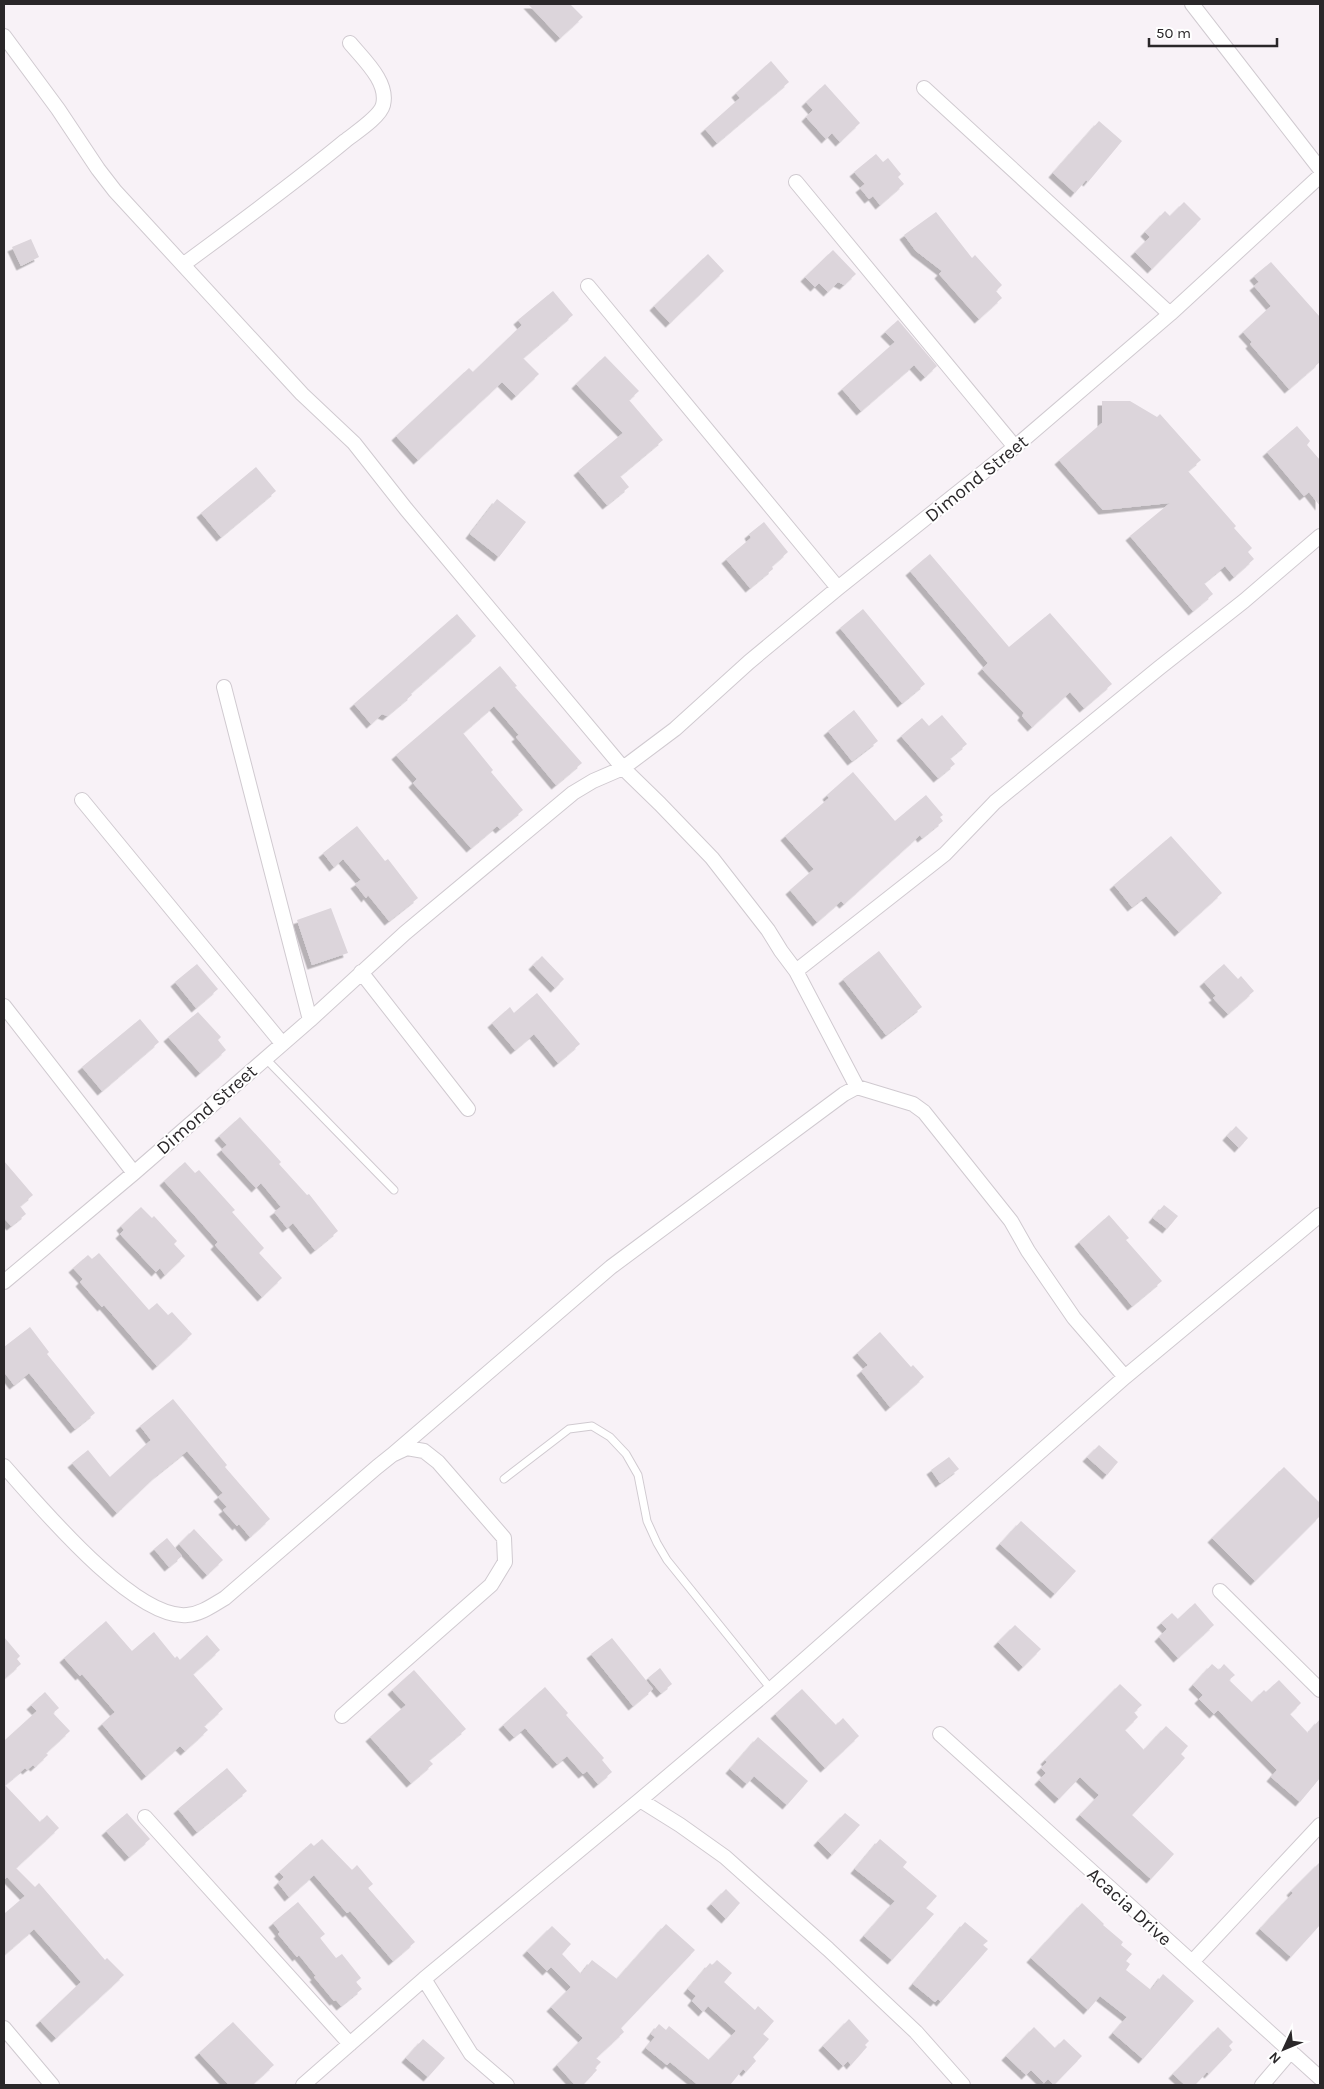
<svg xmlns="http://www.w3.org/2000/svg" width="1324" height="2089" viewBox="0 0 1324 2089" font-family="Karla,sans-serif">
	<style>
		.building { fill: #dcd5db; filter: url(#shadow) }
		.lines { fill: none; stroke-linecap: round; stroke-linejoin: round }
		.lane-casing { stroke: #d0cad0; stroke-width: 9 }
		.street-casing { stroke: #d0cad0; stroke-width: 16 }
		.lane { stroke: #fff; stroke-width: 7 }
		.street { stroke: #fff; stroke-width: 14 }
		.labels { text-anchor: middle; stroke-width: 4; stroke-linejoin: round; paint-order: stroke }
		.street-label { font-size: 19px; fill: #2a2729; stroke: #fff }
	</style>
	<defs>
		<filter id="shadow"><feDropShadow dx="-4.5" dy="4.5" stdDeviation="0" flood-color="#0004"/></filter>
	</defs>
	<rect width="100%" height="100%" fill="#f8f2f7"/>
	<path class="building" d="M528 4H570L583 17 560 38Z
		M771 61 789 82 717 143 705 129 740 98 736 93Z
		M825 84 860 123 840 142 832 133 826 139 806 117 813 110 806 102Z
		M1099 121 1122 141 1088 182 1086 180 1075 193 1053 173Z
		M876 154 883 162 888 158 901 174 898 177 904 184 880 205 873 196 869 199 860 188 865 184 854 172Z
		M1184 202 1201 219 1152 269 1135 252 1150 237 1145 232 1165 211 1170 216Z
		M936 212 972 258 975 255 1002 285 996 291 1002 298 979 319 939 274 942 271 916 251 904 235Z
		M31 239 39 257 21 266 12 247Z
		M833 250 856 274 844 285 838 282 828 292 819 283 815 287 805 277Z
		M708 254 724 271 670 323 654 306Z
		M1271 262 1320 317V362L1289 389 1250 344 1252 342 1243 332 1271 306 1254 286 1259 282 1254 276Z
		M553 291 573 315 523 358 539 374 516 396 502 382 418 460 396 436 469 368 473 372 522 325 518 320Z
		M898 320 937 366 925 377 914 365 861 411 842 389 895 342 885 332Z
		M605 356 639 391 629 400 663 440 620 476 629 487 607 505 578 471 623 433 576 384Z
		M1102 401H1130L1157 417 1160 414 1201 460 1188 471 1236 526 1234 528 1252 548 1248 552 1254 559 1234 577 1225 566 1204 583 1213 594 1193 611 1130 536 1170 503 1103 510 1059 460 1102 423Z
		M1297 426 1310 441 1307 445 1320 460V506L1309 492 1304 496 1267 452Z
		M256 467 276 491 221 537 201 513Z
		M497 499 526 522 499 557 470 534Z
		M764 522 788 552 772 566 773 569 750 588 726 559 751 538 749 534Z
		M930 554 1009 647 1050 613 1112 684 1084 708 1070 692 1032 727 1022 716 1024 713 982 669 988 663 910 571Z
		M863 609 925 684 902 703 840 628Z
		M457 614 476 636 411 693 412 695 387 716 382 714 371 724 354 704Z
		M500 666 517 686 515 687 582 763 556 785 516 737 519 735 494 706 463 733 493 770 491 772 523 810 500 829 497 826 471 848 413 783 417 779 396 755Z
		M854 710 878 741 852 761 828 731Z
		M942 715 967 744 950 758 955 764 938 778 901 736 922 718 929 726Z
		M853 772 895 821 926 795 943 815 940 817 943 821 922 838 920 835 844 904 841 901 817 922 790 890 814 869 785 836 829 798 827 795Z
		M357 826 385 861 388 859 418 898 389 921 368 895 366 898 355 884 361 880 343 859 334 867 323 853Z
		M1171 836 1222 893 1179 932 1146 896 1132 907 1114 885Z
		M331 908 348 953 312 965 297 920Z
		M879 951 922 1007 886 1035 843 979Z
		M542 956 564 979 555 988 533 965Z
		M197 964 218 989 196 1008 175 982Z
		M1224 964 1238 979 1241 976 1254 991 1228 1014 1213 998 1216 996 1204 982Z
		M537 993 580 1044 558 1063 534 1034 515 1050 492 1023 510 1007 514 1013Z
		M198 1012 221 1037 218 1040 226 1050 200 1073 168 1037Z
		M140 1019 159 1042 102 1091 82 1067Z
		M240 1117 281 1162 279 1164 307 1195 309 1194 338 1231 315 1250 293 1223 287 1228 274 1212 281 1207 261 1183 256 1188 221 1150 227 1145 219 1136Z
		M1236 1126 1248 1138 1239 1148 1227 1136Z
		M4 1161 33 1195 20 1206 26 1214 11 1226 4 1218Z
		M185 1162 195 1173 199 1170 235 1210 232 1212 264 1248 259 1253 282 1278 262 1297 215 1245 218 1242 164 1181Z
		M1164 1205 1178 1216 1167 1229 1153 1218Z
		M141 1207 152 1218 154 1216 177 1241 174 1244 185 1256 165 1275 160 1268 156 1272 120 1234 124 1230 121 1226Z
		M1109 1215 1129 1238 1126 1240 1162 1281 1132 1306 1079 1242Z
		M99 1253 149 1310 157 1303 168 1315 172 1312 192 1334 157 1366 104 1305 102 1307 80 1282 83 1279 73 1268 88 1255 92 1259Z
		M30 1327 49 1352 47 1354 95 1413 75 1429 29 1373 14 1385 4 1372V1347Z
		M880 1332 911 1367 913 1365 924 1377 890 1407 861 1371 868 1365 857 1353Z
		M173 1399 227 1465 225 1467 270 1519 250 1537 239 1524 237 1526 223 1510 227 1507 218 1497 223 1493 187 1451 157 1475 117 1513 72 1463 88 1450 110 1477 151 1440 140 1426Z
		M1099 1445 1118 1462 1107 1475 1087 1457Z
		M949 1457 959 1469 940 1483 931 1470Z
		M1284 1467 1320 1503V1516L1255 1581 1212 1538Z
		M1021 1521 1076 1571 1055 1594 1000 1544Z
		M194 1529 223 1560 207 1575 179 1544Z
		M167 1538 182 1556 169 1567 154 1549Z
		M1195 1603 1214 1625 1178 1658 1159 1637 1167 1629 1161 1623 1172 1613 1178 1619Z
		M106 1621 132 1651 154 1632 175 1658 177 1656 180 1660 207 1635 220 1650 193 1674 223 1709 204 1726 208 1730 185 1751 180 1746 146 1776 102 1724 115 1712 82 1674 80 1676 64 1658Z
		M1015 1625 1041 1649 1023 1667 998 1642Z
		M4 1637 20 1656 17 1659 21 1664 4 1679Z
		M612 1638 653 1689 633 1706 591 1654Z
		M1212 1664 1219 1670 1224 1664 1235 1675 1229 1680 1252 1702 1264 1690 1266 1692 1279 1680 1301 1703 1290 1714 1308 1733 1320 1719V1778L1300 1802 1271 1777 1277 1770 1218 1710 1214 1714 1199 1699 1203 1695 1193 1685Z
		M660 1668 672 1684 661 1693 648 1678Z
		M414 1670 466 1729 429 1760 433 1764 411 1783 370 1737 406 1705 392 1690Z
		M1120 1684 1142 1705 1134 1712 1138 1717 1125 1730 1144 1750 1166 1726 1188 1746 1181 1754 1185 1758 1132 1815 1174 1854 1151 1879 1080 1815 1099 1795 1080 1777 1059 1799 1039 1780 1046 1773 1041 1768 1047 1762 1045 1760Z
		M545 1687 568 1713 566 1715 604 1758 602 1760 612 1772 598 1784 587 1771 583 1774 567 1756 557 1764 525 1728 514 1737 503 1725Z
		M802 1689 836 1725 843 1718 859 1736 825 1768 775 1714Z
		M45 1692 59 1708 53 1713 70 1731 46 1753 48 1755 35 1767 33 1765 27 1770 25 1768 5 1785 40 1822 47 1815 59 1828 16 1868 35 1887 39 1883 105 1960 107 1958 124 1975 56 2038 40 2021 81 1982 34 1929 4 1955V1914L25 1896 7 1877 4 1880V1741L37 1711 31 1705Z
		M758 1737 808 1781 787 1805 754 1776 747 1784 730 1769Z
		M227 1768 247 1791 197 1832 178 1809Z
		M127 1813 150 1839 129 1857 106 1831Z
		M845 1813 860 1825 832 1855 818 1841Z
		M322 1839 352 1870 357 1865 373 1884 368 1888 415 1942 393 1961 350 1911 347 1913 314 1875 289 1897 278 1883 284 1877 279 1872 311 1843 314 1846Z
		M880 1839 907 1862 903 1867 937 1896 926 1908 934 1914 892 1960 864 1936 895 1901 855 1869Z
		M1320 1862V1925L1291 1957 1260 1929 1293 1893 1291 1891Z
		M726 1889 740 1903 726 1919 711 1904Z
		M298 1902 325 1934 320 1938 336 1958 342 1954 361 1978 356 1982 362 1989 341 2006 336 2000 334 2001 314 1977 316 1976 299 1955 297 1957 278 1934 280 1932 273 1923Z
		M1082 1903 1104 1924 1103 1925 1123 1942 1121 1945 1132 1954 1126 1961 1130 1964 1126 1970 1151 1990 1163 1974 1194 2001 1143 2059 1113 2033 1127 2017 1100 1996 1088 2010 1031 1958Z
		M965 1922 988 1941 983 1945 988 1949 941 2002 938 1999 935 2002 913 1984Z
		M666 1924 695 1950 621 2028 624 2032 596 2058 601 2062 595 2068 597 2070 583 2085H575L557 2065 583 2038 551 2007 571 1987 551 1967 547 1971 527 1951 552 1926 571 1944 562 1954 581 1974 592 1960 617 1979Z
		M717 1960 732 1973 724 1982 755 2010 758 2006 774 2021 763 2034 769 2039 753 2057 756 2061 746 2072 743 2069 730 2085H698L670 2062 667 2065 646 2048 655 2037 651 2034 659 2024 666 2030 669 2026 709 2060 736 2031 708 2006 703 2012 692 2001 696 1996 688 1989 710 1963 712 1965Z
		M849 2019 869 2041 865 2045 867 2047 851 2065 848 2061 843 2066 823 2046Z
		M233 2022 274 2065 252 2085H229L199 2053Z
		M1034 2027 1055 2048 1064 2039 1082 2056 1054 2085 1048 2079 1044 2083 1031 2070 1026 2075 1006 2056Z
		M1218 2027 1233 2042 1229 2046 1232 2050 1209 2074 1207 2072 1195 2085H1185L1173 2074Z
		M423 2039 445 2058 428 2077 406 2058Z"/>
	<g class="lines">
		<g class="lane-casing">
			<path id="lane" d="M265 1058 394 1190
				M504 1479 569 1429 592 1426 610 1437 626 1454 638 1475 647 1521 657 1543 667 1560 771 1689"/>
		</g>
		<g class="street-casing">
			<path id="street" d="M1192 4 1320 169
				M4 36 58 109 98 169 115 191 302 394 354 443 406 509 623 768 660 804 712 858 768 930 781 951 796 971 857 1087 844 1094 611 1267 392 1455
				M924 88 1170 314
				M796 182 1015 447
				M184 264C238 224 293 184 345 141 355 133 380 117 383 105 389 82 363 59 350 43
				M588 286 838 588
				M224 687 310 1020
				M82 800 281 1042
				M796 971 945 854 995 802 1159 668 1244 601 1320 536
				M361 972 468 1109
				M4 1006 134 1173
				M857 1087 913 1104 924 1112 1011 1221 1028 1251 1074 1318 1125 1377
				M4 1282 134 1173 310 1020 405 933 573 793 593 781 623 768 675 729 749 662 838 588 1015 447 1170 314 1320 176
				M4 1466C38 1504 134 1620 187 1615 201 1614 213 1605 225 1598L377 1467 392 1455 407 1448 424 1451 438 1462 504 1538 505 1562 491 1585 342 1716
				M1220 1591 1320 1690
				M940 1734 1320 2078
				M640 1800 680 1825 725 1857 828 1949 916 2032 963 2085
				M145 1817 350 2044
				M1192 1962 1320 1825
				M424 1979 471 2054 507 2085
				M4 2028 52 2085
				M303 2085 424 1979 640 1800 771 1689 1125 1377 1320 1215
				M1262 2085 1291 2051"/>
		</g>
		<use href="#lane" class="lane"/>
		<use href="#street" class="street"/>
	</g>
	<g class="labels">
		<g class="street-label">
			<text transform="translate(976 478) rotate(-39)" y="7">Dimond Street</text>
			<text transform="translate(206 1109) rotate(-41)" y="7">Dimond Street</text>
			<text transform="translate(1130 1906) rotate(42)" y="7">Acacia Drive</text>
		</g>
	</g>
	<rect width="1324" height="2089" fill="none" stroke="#2a2729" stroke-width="10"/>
	<g transform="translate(1284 2049) rotate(226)" stroke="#ffffff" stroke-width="4" paint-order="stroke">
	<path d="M0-4L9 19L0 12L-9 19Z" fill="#2a2729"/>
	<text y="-8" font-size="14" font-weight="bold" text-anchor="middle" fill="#2a2729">N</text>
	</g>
	<path d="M1149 38v8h128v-8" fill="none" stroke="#2a2729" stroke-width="2.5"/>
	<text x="1156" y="38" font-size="15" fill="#2a2729" stroke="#ffffff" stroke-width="4" paint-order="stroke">50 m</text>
</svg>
